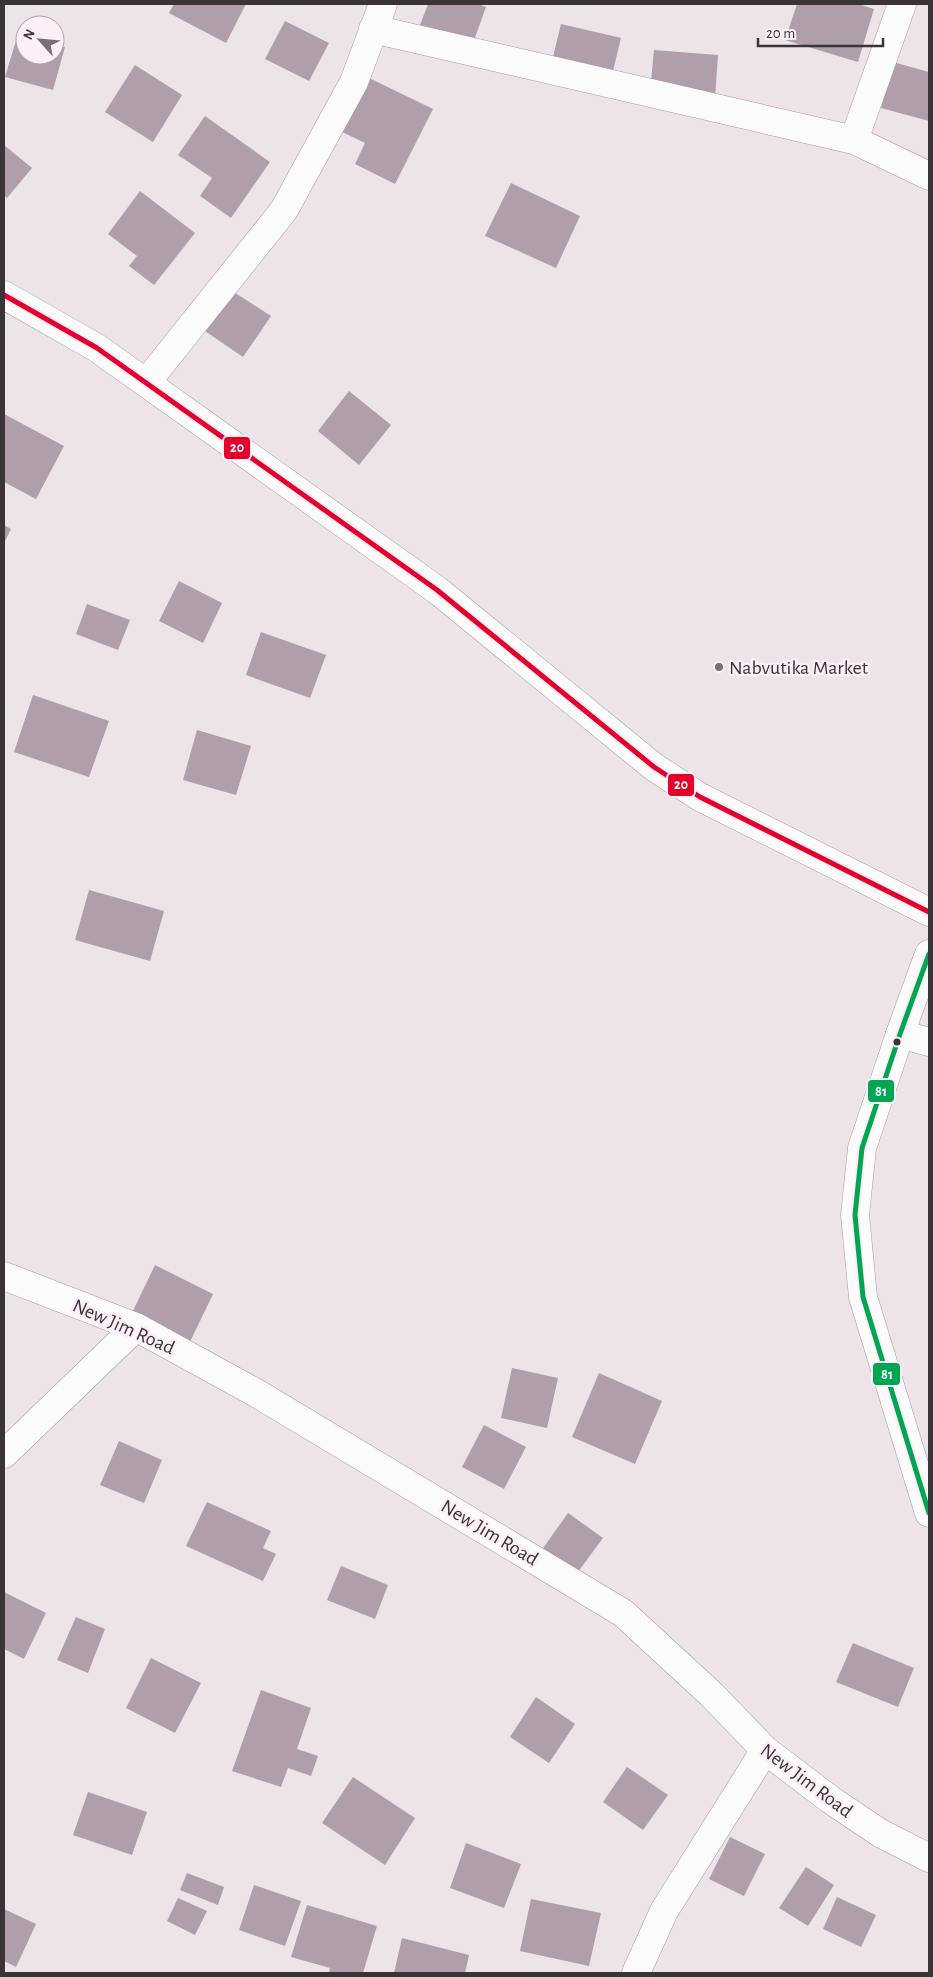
<svg xmlns="http://www.w3.org/2000/svg" width="933" height="1977" viewBox="0 0 933 1977" font-family="'Alegreya Sans',sans-serif">
	<style>
		.building { fill: #b09eaa }
		.lines { fill: none; stroke-linecap: round; stroke-linejoin: round }
		.minor-casing { stroke: #a29b9f; stroke-width: 29 }
		.tertiary-casing { stroke: #a29b9f; stroke-width: 29 }
		.minor { stroke: #fcfbfc; stroke-width: 28 }
		.tertiary { stroke: #fcfbfc; stroke-width: 28 }
		.bus-1-casing { stroke: #fdeef7; stroke-width: 9 }
		.bus-2-casing { stroke: #fdeef7; stroke-width: 9 }
		.bus-1 { stroke: #e4002b; stroke-width: 5 }
		.bus-2 { stroke: #00a651; stroke-width: 5 }
		.poi-dot { fill: #787276; stroke: #fdeef7; stroke-width: 2 }
		.bus-dot { fill: #3a3438; stroke: #fdeef7; stroke-width: 2 }
		.labels { text-anchor: middle; stroke-width: 5; stroke-linejoin: round; paint-order: stroke }
		.poi-label { font-size: 20px; fill: #3a3438; stroke: #fdeef7; text-anchor: start }
		.street-label { font-size: 20px; fill: #3a3438; stroke: #fdeef7 }
		.line-badge { stroke: #fdeef7; stroke-width: 2 }
		.badge-label { font-size: 14px; text-anchor: middle; font-weight: bold; fill: #fff }
	</style>
	<rect width="100%" height="100%" fill="#ece4e9"/>
	<path class="building" d="M174 4H246L226 43 169 13Z
		M428 4H478L486 7 473 43 420 25Z
		M797 4H858L874 9 858 62 785 40Z
		M285 21 329 43 309 81 265 59Z
		M561 24 621 38 611 79 551 65Z
		M18 34 25 36V55H55V44L65 47 53 90 5 77Z
		M654 50 718 55 715 98 650 93Z
		M893 62 929 72V121L881 108Z
		M135 65 182 95 153 142 105 112Z
		M365 76 433 109 395 184 355 164 365 143 338 130Z
		M205 116 270 162 231 218 200 196 212 178 178 155Z
		M4 145 32 168 7 198 4 195Z
		M511 183 580 216 556 268 485 236Z
		M140 191 195 233 154 285 129 266 137 256 108 234Z
		M229 289 271 316 243 357 202 329Z
		M349 391 391 425 359 465 318 431Z
		M4 414 64 446 36 499 4 482Z
		M4 525 11 529 4 543Z
		M179 581 222 603 203 643 159 621Z
		M87 604 130 620 118 650 76 634Z
		M261 632 326 655 310 698 246 675Z
		M33 695 109 721 89 777 14 752Z
		M197 730 251 746 236 795 183 780Z
		M89 890 164 911 150 961 75 940Z
		M155 1265 213 1294 189 1344 131 1315Z
		M512 1368 558 1378 547 1428 501 1418Z
		M599 1373 662 1401 635 1464 572 1437Z
		M484 1425 526 1447 504 1489 462 1467Z
		M119 1441 162 1460 144 1503 100 1485Z
		M207 1502 271 1531 263 1548 276 1554 263 1581 186 1546Z
		M568 1513 603 1538 575 1576 541 1551Z
		M341 1566 388 1585 375 1619 327 1600Z
		M4 1592 46 1613 24 1659 4 1649Z
		M76 1617 105 1629 88 1673 57 1660Z
		M853 1643 914 1668 898 1707 836 1682Z
		M151 1658 201 1683 175 1733 126 1708Z
		M261 1690 311 1708 297 1749 318 1756 311 1776 288 1768 281 1787 232 1771Z
		M536 1697 575 1724 549 1763 510 1737Z
		M627 1767 668 1795 643 1830 603 1802Z
		M353 1777 415 1818 385 1865 322 1823Z
		M88 1792 147 1812 132 1855 73 1835Z
		M730 1837 765 1854 744 1896 709 1879Z
		M466 1843 521 1864 504 1908 450 1888Z
		M806 1867 834 1885 808 1926 779 1908Z
		M187 1873 224 1887 218 1905 180 1890Z
		M254 1885 301 1901 285 1946 239 1930Z
		M837 1897 876 1915 861 1947 823 1929Z
		M178 1898 207 1911 195 1935 167 1921Z
		M531 1899 601 1913 589 1966 520 1951Z
		M307 1905 377 1926 363 1973H329L330 1968 291 1957Z
		M4 1909 36 1924 16 1967 4 1961Z
		M402 1938 469 1955 465 1973H394Z"/>
	<g class="lines">
		<g class="minor-casing">
			<path id="minor" d="M373 29 854 140 929 176
				M854 140 902 4
				M4 295 97 348 437 590 654 767 700 797 929 912
				M146 383 284 210 354 82 383 4
				M900 1034 929 954
				M4 1276 136 1327 258 1394 623 1613 711 1694 765 1750 831 1800 880 1833 929 1858
				M4 1454 136 1327
				M636 1973 664 1911 765 1750"/>
		</g>
		<g class="tertiary-casing">
			<path id="tertiary" d="M929 1042 900 1034 862 1148 855 1215 863 1297 929 1513"/>
		</g>
		<use href="#minor" class="minor"/>
		<use href="#tertiary" class="tertiary"/>
		<g class="bus-1-casing">
			<path id="bus-1" d="M4 295 97 348 437 590 654 767 700 797 929 912"/>
		</g>
		<g class="bus-2-casing">
			<path id="bus-2" d="M929 954 900 1034 862 1148 855 1215 863 1297 929 1513"/>
		</g>
		<use href="#bus-1" class="bus-1"/>
		<use href="#bus-2" class="bus-2"/>
	</g>
	<circle class="poi-dot" cx="719" cy="667" r="5"/>
	<circle class="bus-dot" cx="897" cy="1042" r="4.5"/>
	<g class="labels">
		<g class="poi-label">
			<text x="729" y="674">Nabvutika Market</text>
		</g>
		<g class="street-label">
			<text transform="translate(124 1326) rotate(24)" y="7">New Jim Road</text>
			<text transform="translate(490 1532) rotate(31)" y="7">New Jim Road</text>
			<text transform="translate(807 1780) rotate(37)" y="7">New Jim Road</text>
		</g>
	</g>
	<g class="line-badge">
		<rect x="223" y="436" width="28" height="24" rx="5" fill="#e4002b"/>
		<rect x="667" y="773" width="28" height="24" rx="5" fill="#e4002b"/>
		<rect x="867" y="1079" width="28" height="24" rx="5" fill="#00a651"/>
		<rect x="872" y="1362" width="29" height="24" rx="5" fill="#00a651"/>
	</g>
	<g class="badge-label">
		<text x="237" y="452">20</text>
		<text x="681" y="789">20</text>
		<text x="881" y="1096">81</text>
		<text x="887" y="1379">81</text>
	</g>
	<rect width="933" height="1977" fill="none" stroke="#3a3438" stroke-width="10"/>
	<g transform="translate(40 40) rotate(297)"><circle r="24" fill="#fdeef7" stroke="#afa4ab"/>
	<path d="M0-4L9 19L0 12L-9 19Z" fill="#787276"/>
	<text y="-8" font-size="14" font-weight="bold" text-anchor="middle" fill="#3a3438">N</text>
	</g>
	<path d="M758 38v8h125v-8" fill="none" stroke="#3a3438" stroke-width="2.5"/>
	<text x="766" y="38" font-size="15" fill="#3a3438" stroke="#fdeef7" stroke-width="4" paint-order="stroke">20 m</text>
</svg>
